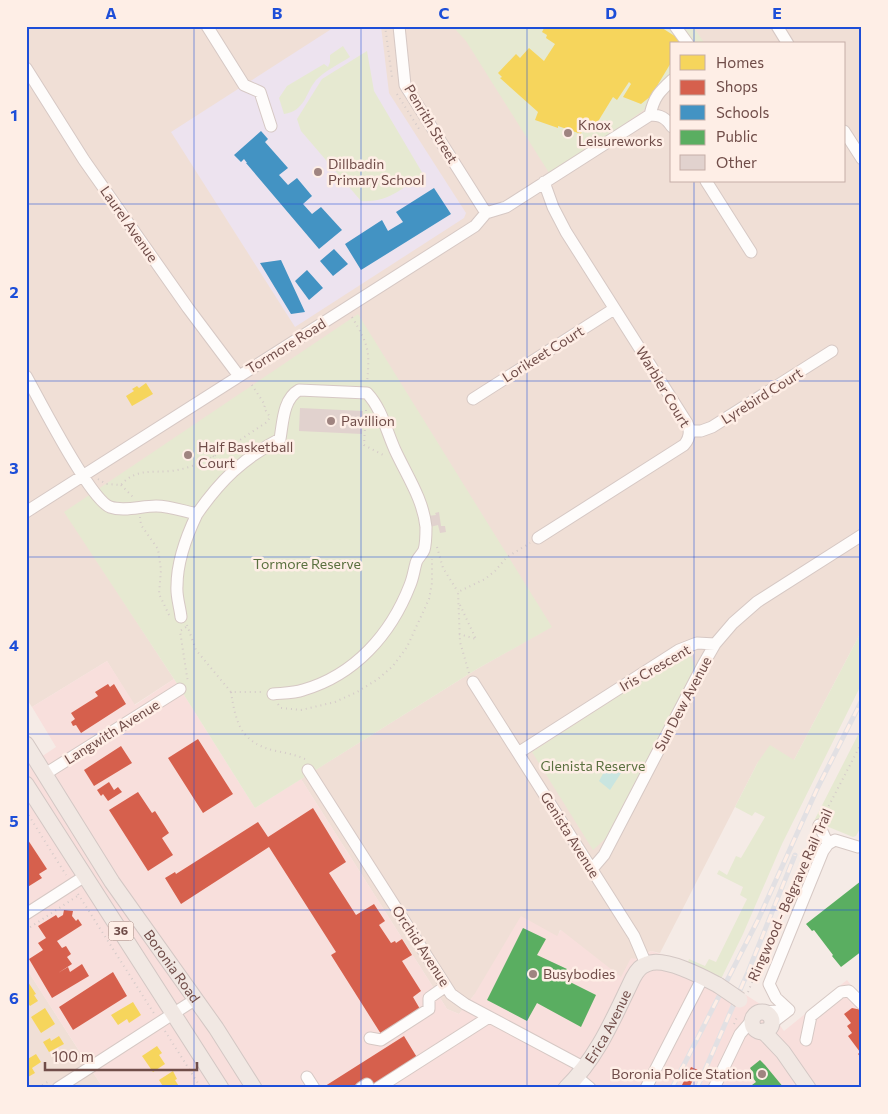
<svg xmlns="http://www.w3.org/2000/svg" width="888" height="1114" viewBox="0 0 888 1114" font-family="Commissioner,sans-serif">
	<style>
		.residential { fill: #f0dfd6; fill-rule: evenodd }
		.commercial { fill: #f8dfdc }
		.education { fill: #ede3ef }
		.green { fill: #e6e9d1 }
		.water { fill: #c9e5e0 }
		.homes { fill: #f6d55c }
		.shops { fill: #d6604d }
		.schools { fill: #4393c3 }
		.public { fill: #5aae61 }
		.building { fill: #e1d2ce }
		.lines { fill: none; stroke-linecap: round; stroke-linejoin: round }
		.minor-casing { stroke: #d6c8c4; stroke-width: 13 }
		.major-casing { stroke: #d3c7c4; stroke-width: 17 }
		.path { stroke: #d5cbc9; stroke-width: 2; stroke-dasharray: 1 4; stroke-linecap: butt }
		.minor { stroke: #fefcfb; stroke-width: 11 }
		.major { stroke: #f1e8e3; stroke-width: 15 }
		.rail-casing { stroke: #e2e0e3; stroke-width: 5 }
		.rail { stroke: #feeee6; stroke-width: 3; stroke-dasharray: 9; stroke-linecap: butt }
		.major-bridge-casing { stroke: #d3c7c4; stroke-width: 17; stroke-linecap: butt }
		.major-bridge { stroke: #f1e8e3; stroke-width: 15 }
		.grid { fill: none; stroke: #1d4ed8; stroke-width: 1; stroke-opacity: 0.55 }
		.poi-dot { fill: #9f8480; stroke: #feeee6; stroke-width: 2 }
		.labels { text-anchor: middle; stroke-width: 5; stroke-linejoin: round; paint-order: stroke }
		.shield { fill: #feeee6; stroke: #9b7d78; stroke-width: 1 }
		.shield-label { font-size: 12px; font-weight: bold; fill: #704d49 }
		.street-label { font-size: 14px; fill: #704d49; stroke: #feeee6 }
		.poi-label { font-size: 14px; fill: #704d49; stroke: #feeee6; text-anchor: start }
		.park-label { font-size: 14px; fill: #5a703f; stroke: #feeee6 }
		.neatline { fill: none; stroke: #1d4ed8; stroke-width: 2 }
		.grid-label { font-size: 16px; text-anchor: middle; font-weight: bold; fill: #1d4ed8 }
	</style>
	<rect width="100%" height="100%" fill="#f5ebe6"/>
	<path class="residential" d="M26 26H862V630L794 760 758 762 660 953 651 951 646 953 637 959 621 978 560 930 558 936 474 995 459 1014 447 1009 301 779 477 669 551 627 507 557 65 512 174 679 134 705 107 661 32 707 26 698ZM672 44H844V181H672Z
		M26 968 90 1068 103 1088H26Z"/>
	<path class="commercial" d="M107 661 135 705 174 679 255 808 301 779 447 1009 459 1014 474 995 521 916 557 936 561 930 621 977 631 958 637 959 651 951 691 963 721 979 768 1009 784 1031 847 980 862 999V1088H103L26 968V767L56 747 32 707Z"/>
	<path class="education" d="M336 26H381L389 93 466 213 464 218 295 327 171 132Z"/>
	<path class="green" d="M449 26H693L705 44H672V90L551 176 466 41 455 29Z
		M343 46 350 57C339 64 325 71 316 80 305 94 305 111 284 114L279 98 287 86 324 64 328 67 330 62V55Z
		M367 51 374 91 423 174C402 188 389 203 361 201L301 131 297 119 322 79Z
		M358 314 552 627 477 669 255 808 174 679 64 512Z
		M862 630V683L782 844 743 934 721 979 688 962 689 959 705 966 709 959 716 962 747 899 740 895 743 887 717 874 719 870 727 875 736 856 741 858 765 817 755 812 752 816 735 807 758 762 770 745 794 760Z
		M682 655 691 656 695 667 606 838 593 850 532 752Z
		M862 727V825L856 836 853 837 814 821Z"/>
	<path class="water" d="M610 761 616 766 627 764 610 790 599 781Z"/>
	<path class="homes" d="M545 26H659L684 42 683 44H672V61L651 96 641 104 623 97 631 84 629 82 617 100 613 97 594 128 584 124 581 134 558 126V128L535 120 538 112 500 78 502 77 498 73 516 54 520 58 529 48 544 61 555 44 546 38 547 35 542 32Z
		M146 383 153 394 132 406 126 396 134 391 132 389 137 386 139 388Z
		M26 979 36 994 34 995 38 1001 30 1006 26 1001Z
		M133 1002 141 1015 129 1023 127 1019 118 1025 111 1015Z
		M45 1008 55 1024 41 1033 31 1017Z
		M59 1036 64 1044 49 1052 43 1042 50 1038 51 1041Z
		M157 1046 162 1053 159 1055 165 1064 153 1072 142 1056Z
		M36 1054 41 1062 32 1068 35 1073 28 1077 26 1074V1060Z
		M173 1071 177 1079 175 1080 180 1088H164L159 1080Z"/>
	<path class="shops" d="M108 684 110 687 114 684 126 704 81 733 76 725 73 726 71 722 75 719 71 713 98 696 95 692Z
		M198 739 233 794 203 813 168 758Z
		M121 746 132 763 94 786 84 770Z
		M109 782 114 790 118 787 122 792 108 801 103 794 101 796 97 790Z
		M138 792 152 813 155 811 169 833 162 838 173 855 148 871 109 810Z
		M313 808 346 862 329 873 356 915 374 904 385 921 379 925 391 943 395 941 396 943 402 939 412 955 402 961 421 991 413 997 420 1009 381 1034 331 955 336 952 269 847 181 904 165 878 175 872 176 874 258 822 268 837Z
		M26 837 47 869 39 874 42 878 26 888Z
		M64 910 73 911 72 916 76 921 78 919 82 925 57 941 62 948 66 946 71 954 67 957 72 964 58 973 68 967 70 972 82 964 89 976 52 998 29 959 43 950 38 943 46 938 38 926 56 915 58 918 63 915Z
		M113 972 127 996 73 1030 59 1007Z
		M852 1008 862 1010V1059L858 1054 860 1052 848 1036 852 1033 847 1026 851 1023 844 1014Z
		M404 1036 418 1059 373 1088 366 1078 351 1088H322Z
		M691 1067 698 1070 689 1088H688L682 1085Z"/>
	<path class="schools" d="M261 131 268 139 265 142 288 168 279 175 288 185 297 178 312 196 303 204 312 214 321 207 342 230 319 249 246 163H247L244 159 241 162 234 155Z
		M434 188 451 214 361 270 345 244 382 220 388 231 403 222 396 212Z
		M334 249 348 264 333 276 320 261Z
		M281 260 305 312 291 314 260 263Z
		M307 270 323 288 309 300 295 281Z"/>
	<path class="public" d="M861 881 862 951 841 967 832 956 833 955 814 930 812 931 806 924Z
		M523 928 546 939 537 955 567 969 564 979 596 995 581 1027 537 1003 527 1021 487 1000Z
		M760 1060 765 1065 784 1088H748L756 1082 751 1075 753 1073 750 1068Z"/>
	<path class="building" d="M300 408 363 411 362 434 299 431Z
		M439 512 441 526H445L446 532 440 533 438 525 430 527 428 516 436 515 435 513Z"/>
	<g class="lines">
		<g class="minor-casing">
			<path id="minor" d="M207 26 244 85 260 92 271 126
				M399 26 405 85 486 213
				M675 26 688 44
				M777 26 788 44
				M26 68 84 160 188 308 239 376
				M650 115C654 97 659 92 672 80
				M844 131 862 159
				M706 181 751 252
				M26 376C39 399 90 500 110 507 124 512 141 506 156 506 170 506 183 511 197 514 220 481 243 458 280 439 283 422 283 399 299 390L367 393C382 409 386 430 395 450 407 476 423 499 426 527 426 533 426 544 424 550 422 555 417 558 416 563 414 570 413 578 410 585 391 634 355 675 303 690 294 693 283 693 273 694
				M473 399 614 309
				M690 431H701L712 427 832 351
				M26 512 475 226 486 213 506 207 650 115C661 115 666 118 672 127
				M538 538 684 445C690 438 691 431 687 423L566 232 553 207 544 182
				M181 617C180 607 176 596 177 586 177 561 186 537 197 514
				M473 682 634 936 646 964
				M518 753 679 650 697 643 715 644 733 623 757 602 862 535
				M308 770 451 994 465 1004 585 1068
				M45 774 180 689
				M819 825 828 844
				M592 869 604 855 703 665 715 644
				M26 914 85 876
				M789 1010 776 998 769 984 823 851 828 844 835 840 858 847
				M764 1012 789 1010
				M772 1023 789 1010
				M370 1038 381 1040 429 1009V998L446 986
				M806 1040 811 1016 841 992 849 991 862 1004
				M307 1077 314 1088
				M577 1077 590 1088
				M58 1088 196 999
				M361 1088 367 1084 369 1088
				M378 1088 489 1017
				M646 1088 703 977
				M714 1088 740 1034 753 1019"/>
		</g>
		<g class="major-casing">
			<g id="major">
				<path id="s1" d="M26 744 112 882 216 1028 254 1088"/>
				<path d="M26 784 221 1088"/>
				<circle cx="762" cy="1022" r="10"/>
				<path d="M763 1031 783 1052 808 1088"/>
				<path id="s2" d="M566 1088C598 1057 614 1017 633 978 636 972 640 966 647 964 663 956 703 977 718 985"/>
			</g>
		</g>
		<path class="path" d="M385 26 392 77
			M397 94 421 132
			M352 317C369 346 370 350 367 383
			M366 410 364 445 385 456
			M213 456 224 466
			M98 479 106 484 121 485C136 468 151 473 171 471 206 467 237 441 267 422L270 417 264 408 265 405 250 382
			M121 485 134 498
			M140 517 141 525 158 549 161 570 159 594 170 617
			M437 547 443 568 458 592
			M460 605 476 639
			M187 625 196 650 231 692H262
			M186 627 180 631 188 683
			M459 634 476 639
			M469 673 460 642 458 592 485 579 495 571 507 557 530 543
			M231 692C236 724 241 743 276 751 286 753 296 755 305 759
			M278 704 281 708 301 710 335 702 357 692 378 679 393 666 407 647 429 599 432 583V559
			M26 811 66 875
			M824 815 862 742
			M78 894 155 1015
			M26 930 79 895
			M748 992 813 837
			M734 1024 738 1015
			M165 1031 201 1088
			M38 1088 49 1081"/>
		<use href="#minor" class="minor"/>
		<use href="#major" class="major"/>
		<g class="rail-casing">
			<path id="rail" d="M672 1088 758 920 818 787 862 700
				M697 1088 748 972 795 855"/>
		</g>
		<use href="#rail" class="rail"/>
		<g class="major-bridge-casing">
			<path id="major-bridge" d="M718 985 740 1000"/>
		</g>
		<use href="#major-bridge" class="major-bridge"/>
	</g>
	<path class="grid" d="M194 26V1088M361 26V1088M527 26V1088M694 26V44M694 181V1088M26 204H862M26 381H862M26 557H862M26 734H862M26 910H862"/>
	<g class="poi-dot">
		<circle cx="568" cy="133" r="5"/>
		<circle cx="318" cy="172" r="5"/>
		<circle cx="331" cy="421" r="5"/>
		<circle cx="188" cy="455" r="5"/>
		<circle cx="533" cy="974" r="5"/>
		<circle cx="762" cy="1074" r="5"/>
	</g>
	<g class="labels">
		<rect class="shield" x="108.5" y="921.5" width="25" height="19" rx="4"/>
		<g class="shield-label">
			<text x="121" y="935">36</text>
		</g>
		<g class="street-label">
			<text transform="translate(431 124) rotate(59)" y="5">Penrith Street</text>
			<text transform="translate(129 224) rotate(55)" y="5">Laurel Avenue</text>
			<text transform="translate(286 346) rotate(-32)" y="5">Tormore Road</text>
			<text transform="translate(543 354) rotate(-32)" y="5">Lorikeet Court</text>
			<text transform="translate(663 387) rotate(59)" y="5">Warbler Court</text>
			<text transform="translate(762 396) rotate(-32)" y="5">Lyrebird Court</text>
			<text transform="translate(655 668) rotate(-30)" y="5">Iris Crescent</text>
			<text transform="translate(683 704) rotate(-62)" y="5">Sun Dew Avenue</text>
			<text transform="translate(112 732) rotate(-32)" y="5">Langwith Avenue</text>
			<text transform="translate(570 835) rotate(58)" y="5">Genista Avenue</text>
			<text transform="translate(790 895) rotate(-66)" y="5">Ringwood - Belgrave Rail Trail</text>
			<text transform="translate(421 946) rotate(57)" y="5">Orchid Avenue</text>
			<text dy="5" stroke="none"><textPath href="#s1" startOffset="266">Boronia Road</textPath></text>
			<text dy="5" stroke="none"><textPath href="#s2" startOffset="75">Erica Avenue</textPath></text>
		</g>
		<g class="poi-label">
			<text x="578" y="130">Knox<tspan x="578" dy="16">Leisureworks</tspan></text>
			<text x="328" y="169">Dillbadin<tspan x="328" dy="16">Primary School</tspan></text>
			<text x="341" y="426">Pavillion</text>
			<text x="198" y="452">Half Basketball<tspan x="198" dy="16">Court</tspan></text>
			<text x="543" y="979">Busybodies</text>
			<text x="752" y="1079" text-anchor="end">Boronia Police Station</text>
		</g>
		<g class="park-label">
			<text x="307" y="569">Tormore Reserve</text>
			<text x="593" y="771">Glenista Reserve</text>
		</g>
	</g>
	<rect width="888" height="1114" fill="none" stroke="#feeee6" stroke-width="55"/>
	<rect x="670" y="42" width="175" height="140" fill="#feeee6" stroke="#c5aea7"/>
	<rect x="680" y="55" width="25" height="15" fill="#f6d55c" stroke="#c5aea7"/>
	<text x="716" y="68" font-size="15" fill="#704d49">Homes</text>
	<rect x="680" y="80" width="25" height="15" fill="#d6604d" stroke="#c5aea7"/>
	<text x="716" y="92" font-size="15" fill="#704d49">Shops</text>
	<rect x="680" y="105" width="25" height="15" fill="#4393c3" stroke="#c5aea7"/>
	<text x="716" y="118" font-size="15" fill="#704d49">Schools</text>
	<rect x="680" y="130" width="25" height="15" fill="#5aae61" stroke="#c5aea7"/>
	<text x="716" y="142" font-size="15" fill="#704d49">Public</text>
	<rect x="680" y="155" width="25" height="15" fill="#e1d2ce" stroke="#c5aea7"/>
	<text x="716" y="168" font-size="15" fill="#704d49">Other</text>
	<path d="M45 1062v8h152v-8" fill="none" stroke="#704d49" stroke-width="2.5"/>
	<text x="52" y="1062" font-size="15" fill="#704d49" stroke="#feeee6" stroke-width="4" paint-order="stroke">100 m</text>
	<rect x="28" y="28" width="832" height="1058" class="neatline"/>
	<g class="grid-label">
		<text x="111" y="19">A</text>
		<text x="277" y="19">B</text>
		<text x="444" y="19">C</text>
		<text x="611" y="19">D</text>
		<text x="777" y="19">E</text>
		<text x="14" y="121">1</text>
		<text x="14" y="298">2</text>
		<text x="14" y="474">3</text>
		<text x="14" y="651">4</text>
		<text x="14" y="827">5</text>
		<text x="14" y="1004">6</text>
	</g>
</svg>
